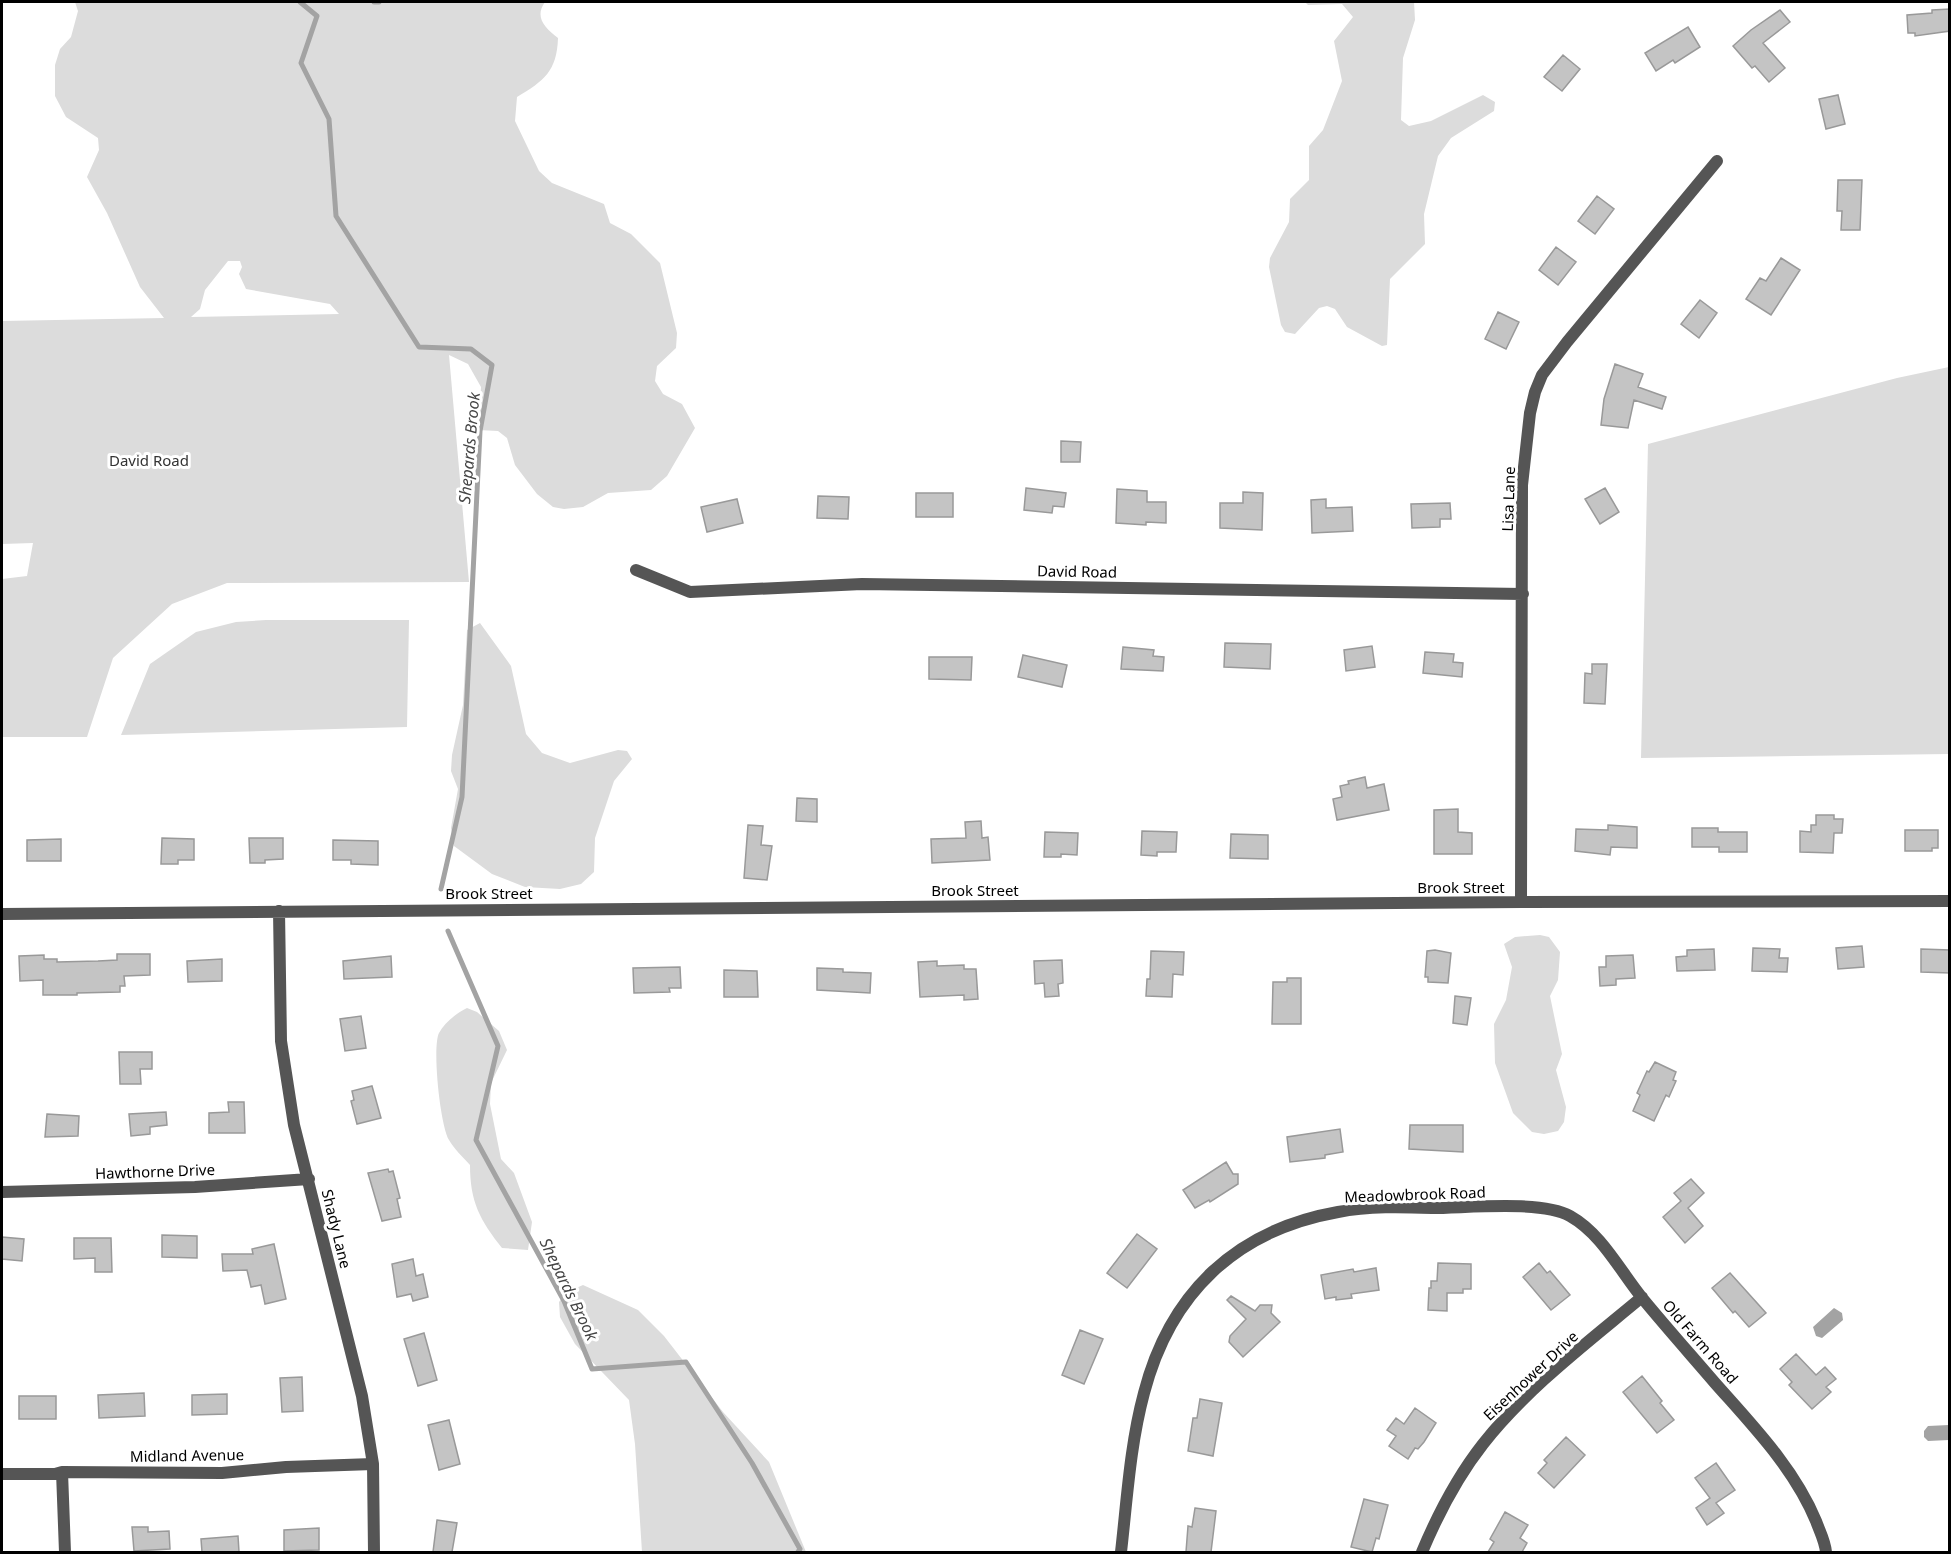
<svg xmlns="http://www.w3.org/2000/svg" width="1951" height="1554" viewBox="0 0 1951 1554" font-family="'Noto Sans',sans-serif">
	<style>
		.green { fill: #dcdcdc; fill-rule: evenodd }
		.water { fill: #a3a3a3 }
		.lines { fill: none; stroke-linecap: round; stroke-linejoin: round }
		.stream { stroke: #a3a3a3; stroke-width: 5 }
		.building { fill: #c4c4c4; stroke: #999; stroke-width: 1.5 }
		.street { stroke: #555; stroke-width: 12 }
		.labels { text-anchor: middle; stroke-width: 6; stroke-linejoin: round; paint-order: stroke }
		.park-label { font-size: 15px; fill: #333; stroke: #fff }
		.street-label { font-size: 15px; fill: #000; stroke: #fff }
		.water-label { font-size: 16px; font-style: italic; fill: #444; stroke: #fff }
	</style>
	<rect width="100%" height="100%" fill="#fff"/>
	<path class="green" d="M75 2H545C534 17 545 28 558 38 557 71 544 81 517 97L515 121 539 171 552 183 604 204 610 223 631 234 660 263 677 333 676 348 657 366 655 381 663 394 682 404 695 428 667 476 651 490 608 493 583 507 564 509 553 507 537 494 515 465 507 438 498 431 478 430 481 387 468 364 449 355 469 582 227 583 172 604 113 658 87 737H2V579L27 576 33 543 2 544V321L164 318 140 287 107 213 87 177 99 150 98 138 66 117 55 96V65L60 49 71 37 78 11ZM228 261H240L242 267 239 274 246 289 330 304 339 314 191 317 200 309 205 290Z
		M1305 2H1414L1415 20 1403 58 1401 120 1409 126 1431 121 1483 95 1495 102 1494 111 1451 138 1438 156 1424 214 1425 244 1390 279 1387 345 1382 346 1347 327 1335 309 1327 306 1319 308 1295 334 1285 332 1281 325 1269 267 1270 258 1289 222 1290 199 1309 180V146L1323 130 1342 81 1334 41 1353 17 1342 4 1308 5Z
		M1949 367V754L1641 758 1648 444 1897 378Z
		M266 620H409L407 727 121 735 150 664 196 632 236 622Z
		M480 623 511 666 526 734 542 753 570 763 618 750 627 751 632 759 614 781 595 838 594 872 581 884 560 889 525 887 492 874 454 846 451 828 458 789 451 771 452 755 463 705 467 630Z
		M1540 935 1549 937 1560 952 1558 980 1550 996 1562 1054 1556 1070 1566 1107 1564 1122 1558 1131 1544 1134 1532 1132 1513 1113 1495 1063 1494 1024 1506 1000 1512 967 1504 944 1515 937Z
		M467 1008 477 1012 499 1031 507 1050 491 1083 490 1104 501 1159 514 1173 532 1222 528 1250 502 1248C480 1220 470 1202 470 1165 463 1157 454 1149 449 1140 440 1125 432 1047 439 1033 445 1022 457 1013 467 1008Z
		M583 1285 638 1310 664 1336 723 1412 769 1462 806 1552H642L635 1444 629 1400 575 1344 560 1317 559 1302 567 1292Z"/>
	<path class="water" d="M1834 1308 1842 1313 1843 1320 1822 1338 1816 1336 1813 1327Z
		M1949 1425V1440L1928 1441 1924 1437V1431L1928 1426Z"/>
	<g class="lines">
		<path class="stream" d="M300 2 317 16 301 63 329 119 336 216 419 347 471 349 492 365 480 431 462 797 441 889
			M374 2H379
			M448 931 498 1046 476 1140 564 1301 592 1369 686 1362 752 1463 800 1549 798 1552"/>
	</g>
	<path class="building" d="M1950 9V31L1915 36V33H1908L1907 15 1932 13V10Z
		M1780 10 1790 22 1763 43 1785 68 1769 82 1755 66 1752 68 1733 46 1751 30Z
		M1688 27 1700 47 1675 63 1673 60 1656 71 1645 53Z
		M1563 55 1580 69 1562 91 1544 77Z
		M1838 95 1845 124 1826 129 1819 99Z
		M1838 180H1862L1860 230H1841L1842 211H1837Z
		M1597 196 1614 209 1595 234 1578 221Z
		M1556 247 1576 262 1558 285 1539 270Z
		M1781 258 1800 270 1771 315 1746 299 1760 278 1766 281Z
		M1700 300 1717 313 1699 338 1681 324Z
		M1498 312 1519 322 1506 349 1485 339Z
		M1615 364 1643 374 1638 387 1666 397 1662 409 1634 400 1628 428 1601 425 1604 399Z
		M1061 441 1081 442 1080 462H1061Z
		M1026 488 1066 493 1064 507 1053 506 1052 513 1024 510Z
		M1605 488 1619 512 1600 524 1585 499Z
		M1117 489 1147 491V502H1166V523L1146 522V525L1116 523Z
		M1243 492 1263 493 1262 530 1220 528V503H1243Z
		M916 493H953V517H916Z
		M818 496 849 497 848 519 817 518Z
		M737 499 743 523 707 532 701 507Z
		M1326 499V508L1352 507 1353 531 1312 533 1311 500Z
		M1450 503 1451 519H1440V527L1412 528 1411 504Z
		M1225 643 1271 644 1270 669 1224 667Z
		M1372 646 1375 667 1346 671 1344 650Z
		M1123 647 1154 650 1153 656 1164 657 1163 671 1121 669Z
		M1425 652 1454 654 1453 662 1463 663 1462 677 1423 673Z
		M1023 655 1067 665 1062 687 1018 677Z
		M929 657H972L971 680 929 679Z
		M1592 664H1607L1605 704 1584 703 1585 673 1592 674Z
		M1365 777 1367 788 1384 784 1389 810 1337 820 1333 799 1342 797 1340 786 1349 784 1348 781Z
		M797 798 817 799V822L796 821Z
		M1458 809V832L1472 833V854H1434V810Z
		M1816 815H1834V819H1843L1842 833H1834L1833 853 1800 852V831L1811 832V825H1816Z
		M981 821 982 838 988 837 990 860 932 863 931 839 966 838 965 822Z
		M748 825 763 826 761 845 772 846 767 880 744 878Z
		M1608 825 1637 827V848L1611 847 1610 855 1575 851 1576 829 1608 830Z
		M1692 828H1718V832H1747V852H1719V847H1692Z
		M1905 830H1938V848H1932V851H1905Z
		M1142 831 1177 832 1176 852H1157V856L1141 855Z
		M1045 832 1078 833 1077 855 1061 854V857H1044Z
		M1231 834 1268 835V859L1230 858Z
		M162 838 194 839V860H178V864H161Z
		M249 838H283V859L265 860V863H250Z
		M61 839V861H27V840Z
		M333 840 378 841V865L351 864V860H333Z
		M1862 946 1864 967 1838 969 1836 948Z
		M1753 948 1780 949 1779 958H1788L1787 972 1752 971Z
		M1714 949 1715 970 1677 971 1676 957 1687 956V950Z
		M1921 949 1950 950V973L1921 972Z
		M1435 950 1451 953 1448 983 1428 982V977H1425L1427 951Z
		M1151 951 1184 952 1183 975 1173 974 1172 997 1146 996 1147 979H1150Z
		M117 954H150V975L124 976 125 986H120V992L77 993V995H43V980L20 981 19 956 44 955V959H57V962L98 961 117 960Z
		M1633 955 1635 978 1616 979V985L1600 986 1599 967H1606V956Z
		M391 956 392 977 344 979 343 961Z
		M222 959V981L188 982 187 961Z
		M1062 960 1063 983 1058 984 1059 996 1045 997 1044 983 1035 984 1034 961Z
		M937 961V966L964 965V969H976L978 999 964 1000V995L920 997 918 962Z
		M680 967 681 988H669L670 992 634 993 633 968Z
		M817 968 843 969V972L871 973 870 993 817 990Z
		M724 970 757 971 758 997H724Z
		M1287 978H1301V1024H1272L1273 982H1287Z
		M1455 996 1471 998 1467 1025 1453 1023Z
		M361 1016 366 1048 345 1051 340 1019Z
		M119 1052H152V1069H140L141 1084H120Z
		M1655 1062 1676 1072 1673 1080 1676 1081 1669 1097 1666 1095 1654 1121 1633 1111 1640 1095 1637 1093 1647 1071 1649 1072Z
		M372 1086 381 1118 357 1124 351 1101 354 1100 352 1091Z
		M228 1102H244L245 1133H209V1113L229 1112Z
		M166 1112 167 1125 150 1127V1134L131 1136 129 1114Z
		M47 1114 79 1116 78 1136 45 1137Z
		M1410 1125H1463V1152L1409 1149Z
		M1340 1129 1343 1152 1325 1155V1158L1290 1162 1287 1137Z
		M1226 1162 1233 1174H1238V1184L1210 1202 1209 1200 1195 1208 1183 1190Z
		M388 1169 389 1172 393 1171 400 1198 397 1199 401 1217 382 1221 368 1173Z
		M1691 1179 1704 1193 1688 1208 1703 1226 1685 1243 1663 1217 1681 1201 1674 1193Z
		M1137 1234 1157 1249 1127 1288 1107 1273Z
		M162 1235 197 1236V1258L162 1257Z
		M2 1237 24 1239 22 1261 2 1259Z
		M74 1238H111L112 1272H95V1258L74 1259Z
		M274 1244 286 1299 265 1304 261 1285 251 1287 247 1270 223 1271 222 1254H253L252 1249Z
		M413 1259 416 1276 423 1274 428 1297 413 1301 411 1294 397 1297 392 1264Z
		M1438 1263 1471 1264V1289H1463V1293H1447V1311L1428 1310 1429 1288H1431V1281H1437Z
		M1539 1263 1547 1273 1550 1271 1570 1295 1551 1310 1523 1277Z
		M1376 1268 1379 1290 1351 1294 1352 1298 1336 1300V1297L1325 1299 1321 1275 1353 1269 1354 1272Z
		M1730 1273 1766 1313 1749 1327 1735 1311 1733 1313 1712 1288Z
		M1231 1296 1255 1311 1260 1305H1272L1271 1313 1280 1322 1243 1357 1229 1342 1230 1336 1246 1319 1227 1300Z
		M1080 1330 1103 1339 1084 1384 1062 1375Z
		M424 1333 437 1380 418 1386 404 1339Z
		M1796 1354 1816 1375 1825 1367 1836 1379 1826 1387 1831 1392 1812 1409 1789 1385 1792 1382 1780 1369Z
		M1642 1376 1662 1401 1660 1403 1674 1420 1657 1433 1623 1392Z
		M302 1377 303 1411 282 1412 280 1378Z
		M144 1393 145 1416 99 1418 98 1395Z
		M227 1394V1414L192 1415V1395Z
		M19 1396H56V1419H19Z
		M1200 1399 1222 1403 1213 1456 1188 1451 1193 1418H1197Z
		M1415 1408 1436 1423 1424 1442 1418 1449 1415 1448 1408 1459 1389 1446 1396 1436 1387 1430 1396 1418 1404 1424Z
		M449 1420 460 1464 439 1470 428 1425Z
		M1566 1437 1585 1455 1554 1488 1538 1473 1547 1463 1544 1460Z
		M1716 1463 1735 1490 1716 1503 1724 1513 1707 1525 1696 1508 1710 1498 1695 1478Z
		M1364 1499 1388 1505 1379 1539 1376 1538 1372 1552 1351 1547Z
		M1195 1508 1216 1511 1211 1552H1186L1188 1526 1192 1527Z
		M1505 1512 1528 1525 1520 1538 1527 1543 1522 1552H1488L1494 1542 1490 1539Z
		M437 1520 457 1523 452 1552H433Z
		M132 1527H148V1532L169 1531 170 1549 134 1551Z
		M319 1528V1550L284 1551V1530Z
		M238 1536 239 1552H202L201 1539Z"/>
	<g class="lines">
		<path class="street" d="M636 570 690 592 862 584 1523 594
			M1521 902 1522 485 1530 413 1535 392 1542 375 1567 342 1717 161
			M279 911 281 1041 294 1125 362 1396 373 1464 374 1552
			M2 914 1521 902 1950 901
			M2 1192 195 1187 309 1179
			M62 1472 65 1552
			M2 1474H55L62 1472 222 1473 286 1467 373 1464
			M1121 1552C1127 1500 1130 1445 1144 1393 1170 1293 1236 1230 1338 1212 1369 1206 1402 1207 1432 1208 1467 1208 1542 1200 1570 1216 1602 1234 1620 1271 1643 1299 1666 1327 1691 1355 1715 1383 1753 1426 1794 1468 1816 1521 1820 1532 1825 1541 1826 1552
			M1422 1552C1438 1514 1457 1477 1483 1444 1527 1388 1587 1343 1642 1297"/>
	</g>
	<g class="labels">
		<g class="park-label">
			<text x="149" y="466">David Road</text>
		</g>
		<g class="street-label">
			<text transform="translate(1509 499) rotate(-88)" y="5">Lisa Lane</text>
			<text transform="translate(1077 572) rotate(1)" y="5">David Road</text>
			<text x="1461" y="893">Brook Street</text>
			<text x="975" y="896">Brook Street</text>
			<text x="489" y="899">Brook Street</text>
			<text transform="translate(155 1172) rotate(-2)" y="5">Hawthorne Drive</text>
			<text transform="translate(1415 1195) rotate(-2)" y="5">Meadowbrook Road</text>
			<text transform="translate(336 1229) rotate(76)" y="5">Shady Lane</text>
			<text transform="translate(1700 1342) rotate(49)" y="5">Old Farm Road</text>
			<text transform="translate(1531 1376) rotate(-43)" y="5">Eisenhower Drive</text>
			<text transform="translate(187 1456) rotate(-1)" y="5">Midland Avenue</text>
		</g>
		<g class="water-label">
			<text transform="translate(469 448) rotate(-85)" y="6">Shepards Brook</text>
			<text transform="translate(569 1289) rotate(64)" y="6">Shepards Brook</text>
		</g>
	</g>
	<rect width="1951" height="1554" fill="none" stroke="#000000" stroke-width="6"/>
</svg>
